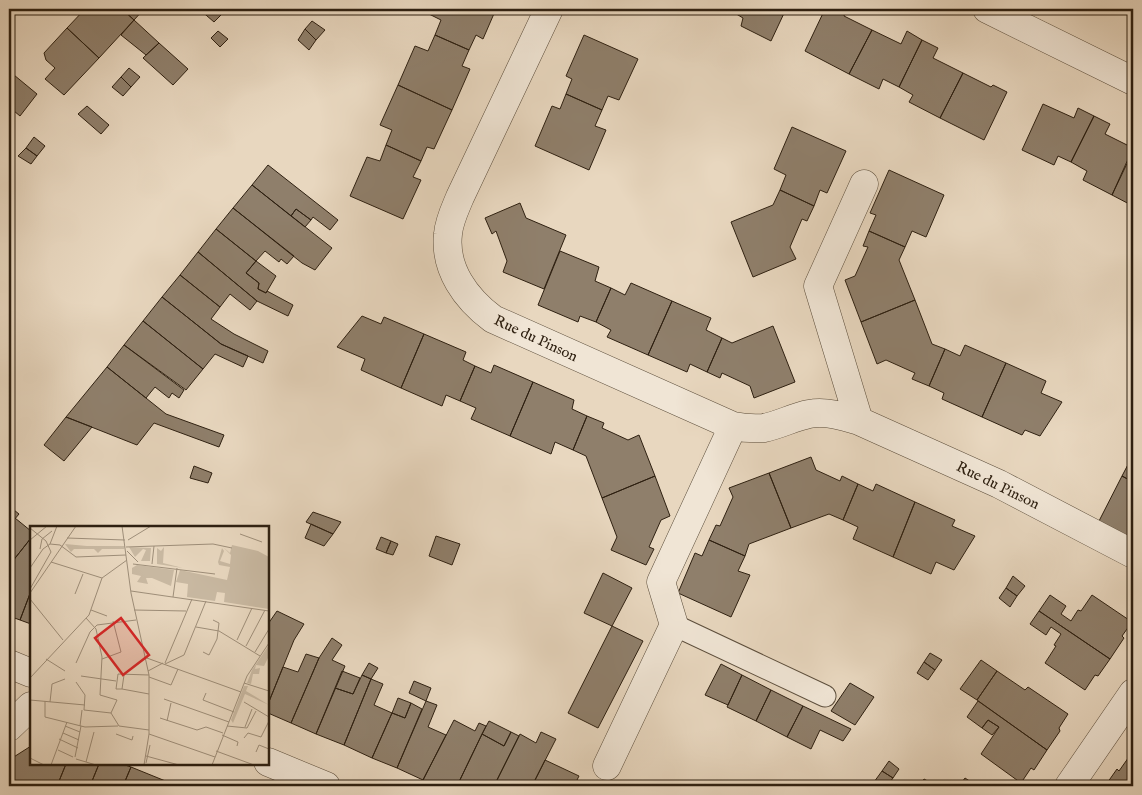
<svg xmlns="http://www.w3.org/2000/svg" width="1142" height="795" viewBox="0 0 1142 795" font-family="'IM FELL English',serif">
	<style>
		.building { fill: #8f7f6b; stroke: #2e2011 }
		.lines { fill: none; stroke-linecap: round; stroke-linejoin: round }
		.service-casing { stroke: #5c4e3c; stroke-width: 23 }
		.minor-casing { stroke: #5c4e3c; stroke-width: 29 }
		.tertiary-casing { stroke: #5c4e3c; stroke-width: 29 }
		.service { stroke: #f0e5d5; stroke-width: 21 }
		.minor { stroke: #f0e5d5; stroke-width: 28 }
		.tertiary { stroke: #f0e5d5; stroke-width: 28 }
		.labels { text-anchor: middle; stroke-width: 4; stroke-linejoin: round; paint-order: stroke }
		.street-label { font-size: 15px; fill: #2e2011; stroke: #f0e5d5 }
		.inset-road { fill: none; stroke: #9e8e79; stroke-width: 1 }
		.view { fill: #d62828; fill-opacity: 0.15; stroke: #d62828; stroke-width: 2.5 }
		.inset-edge { fill: none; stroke: #2e2011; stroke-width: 2.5 }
	</style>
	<rect width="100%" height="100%" fill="#e8d7bf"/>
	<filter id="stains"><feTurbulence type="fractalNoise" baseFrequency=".004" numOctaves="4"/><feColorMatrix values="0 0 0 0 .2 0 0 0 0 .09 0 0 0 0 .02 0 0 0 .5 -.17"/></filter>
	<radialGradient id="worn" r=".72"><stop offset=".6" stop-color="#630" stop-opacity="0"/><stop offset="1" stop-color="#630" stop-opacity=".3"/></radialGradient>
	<path class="building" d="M85 9H103L106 12 109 9H122L134 20 99 58 67 28Z
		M122 9H144L134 20Z
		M199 9H223L225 11 214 22Z
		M432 9H496L483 39 476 35 469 50 435 35 441 20 429 14Z
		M728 9H786L771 41 741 26 743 18Z
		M825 9H835L845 13 844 16 872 30 849 74 805 51Z
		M134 20 159 43 146 55 121 35Z
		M312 21 325 30 316 40 305 29Z
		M67 28 99 58 64 95 45 79 55 68 46 60 44 53Z
		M305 29 316 40 309 50 298 40Z
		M872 30 901 44 907 31 922 40 899 87 883 79 879 89 849 74Z
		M218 31 228 39 220 47 211 38Z
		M435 35 469 50 462 66 470 69 452 110 398 85 415 46 428 51Z
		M584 35 638 59 619 100 608 96 602 110 566 94 572 79 566 76Z
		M922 40 938 48 933 58 963 73 940 118 909 102 913 95 899 87Z
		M159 43 188 69 173 85 143 58Z
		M129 68 140 77 131 87 121 77Z
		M963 73 991 87 993 85 1007 92 984 140 940 118Z
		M14 75 37 94 20 116 14 111 9 118V83Z
		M121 77 131 87 123 96 112 87Z
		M398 85 452 110 434 149 427 147 421 161 386 145 392 130 380 125Z
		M566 94 602 110 595 126 606 130 589 170 535 146 552 106 560 109Z
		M1043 104 1074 118 1078 108 1094 116 1071 162 1058 156 1054 165 1022 150Z
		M87 106 109 125 101 134 78 114Z
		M1094 116 1110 124 1105 134 1133 148 1112 195 1083 180 1087 171 1071 162Z
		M792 127 846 151 827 193 820 190 814 206 780 190 786 175 774 169Z
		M34 137 45 146 37 156 26 148Z
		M386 145 421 161 413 177 421 180 403 219 350 196 367 157 380 161Z
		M26 148 37 156 31 164 18 156Z
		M1133 151V206L1112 195Z
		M268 165 338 220 330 230 313 217 311 220 296 209 291 216 252 185Z
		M889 170 944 195 926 237 912 231 905 247 869 231 876 215 870 213Z
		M252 185 332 248 315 270 302 263 233 208Z
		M780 190 814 206 807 221 802 219 790 247 796 259 753 277 731 222 773 205Z
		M520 203 526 218 566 235 544 289 503 272 507 261 496 231 492 234 485 218Z
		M233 208 294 256 287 264 281 259 279 262 265 251 256 261 216 229Z
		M296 209 311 220 305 227 291 216Z
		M216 229 256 261 246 273 259 283 258 289 266 293 267 291 293 305 288 316 257 301 198 252Z
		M869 231 905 247 899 260 915 300 861 322 845 280 855 276 868 247 863 246Z
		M560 251 599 267 595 281 611 288 596 322 580 316 578 322 538 305Z
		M198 252 257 301 250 310 230 294 220 307 180 275Z
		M256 261 276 276 266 293 258 289 259 283 246 273Z
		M180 275 220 307 211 319 234 334 268 351 263 363 221 344 162 297Z
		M631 283 672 301 648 355 607 337 611 330 596 322 611 288 625 295Z
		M162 297 221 344 248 356 243 367 215 354 203 369 143 321Z
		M915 300 932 344 945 349 929 386 912 379 915 373 886 360 877 364 861 322Z
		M672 301 711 318 706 330 722 338 707 372 690 364 687 372 648 355Z
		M362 316 381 324 384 317 424 334 401 388 361 370 365 359 337 347Z
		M143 321 203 369 186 390 124 345Z
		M773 326 795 382 754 398 750 386 722 373 720 378 707 372 722 338 732 343Z
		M424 334 466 352 463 360 475 366 460 401 446 395 442 406 401 388Z
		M124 345 184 390 179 398 172 393 169 398 155 387 146 398 107 367Z
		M965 345 1006 363 982 417 942 399 944 393 929 386 945 349 960 356Z
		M1006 363 1046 381 1041 393 1062 402 1040 436 1025 430 1022 435 982 417Z
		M494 365 533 382 510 436 471 419 476 408 460 401 475 366 491 373Z
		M107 367 166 414 224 435 219 447 154 423 137 445 66 417Z
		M533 382 574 400 572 409 587 416 573 450 555 442 551 454 510 436Z
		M587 416 604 423 602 428 628 440 639 435 655 476 602 498 586 456 573 450Z
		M66 417 92 427 64 461 44 445Z
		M1133 455V482L1122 476Z
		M811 457 816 470 840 481 842 476 858 484 843 520 829 514 791 528 769 473Z
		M194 466 212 473 208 483 190 478Z
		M769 473 791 528 749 544 745 556 709 540 716 525 720 526 733 497 729 488Z
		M655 476 670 516 661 520 649 547 654 549 646 565 611 550 617 537 602 498Z
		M1122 476 1133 482V541L1098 523Z
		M858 484 873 491 876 484 915 502 893 557 853 539 858 527 843 520Z
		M915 502 955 520 952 526 975 536 954 570 936 562 931 574 893 557Z
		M9 506 19 514 9 526Z
		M313 512 341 522 333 534 306 522Z
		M15 518 31 531V538L12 562 9 569V526Z
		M311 524 333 534 324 546 305 538Z
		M436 536 460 544 452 565 429 556Z
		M381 537 391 541 386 553 376 549Z
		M31 538V591L20 620 9 616V569L12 562Z
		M709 540 745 556 738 571 750 575 731 617 678 593 695 553 702 556Z
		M391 541 398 544 393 555 386 553Z
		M603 573 632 588 612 626 584 613Z
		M1013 576 1025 586 1017 596 1006 588Z
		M1006 588 1017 596 1010 607 999 598Z
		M31 591V624L20 620Z
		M1050 595 1066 606 1061 614 1071 621 1078 610 1081 611 1092 595 1132 622 1122 636 1124 638 1110 659 1039 611Z
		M277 611 304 624 294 640 268 704V624Z
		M1039 611 1110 659 1098 676 1095 675 1085 690 1045 663 1056 646 1054 645 1061 634 1051 627 1046 635 1030 624Z
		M612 626 643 641 598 728 568 713Z
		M332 638 342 645 332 660 345 666 316 734 291 723 319 658Z
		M930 653 942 660 935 670 924 662Z
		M306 654 319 658 291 723 268 713V704L283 667 298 672Z
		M981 660 997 671 977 700 960 689Z
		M924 662 935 670 928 680 917 673Z
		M369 663 378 668 371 679 362 675Z
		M721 664 742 675 728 705 705 695Z
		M342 671 360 678 353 694 335 688Z
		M997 671 1025 690 1028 687 1068 714 1059 728 1060 731 1047 750 977 700Z
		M362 675 371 679 344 745 316 734 335 688 353 694Z
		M742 675 771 690 756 721 727 707Z
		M371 679 383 684 374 705 392 713 372 758 344 745Z
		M414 681 431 688 426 701 409 693Z
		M850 683 874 697 855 725 831 711Z
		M771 690 803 706 787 737 756 721Z
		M398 698 411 703 405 718 392 713Z
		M426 701 437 705 428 727 446 735 423 780 397 768Z
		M978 701 1047 750 1034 770 1031 768 1021 783 981 754 999 727 988 720 982 728 967 717Z
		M411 703 422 709 397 768 372 758 392 713 405 718Z
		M803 706 851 729 843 741 820 730 811 749 787 737Z
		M454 720 475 731 479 723 486 726 457 786H437L423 780Z
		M988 720 999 727 992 735 982 728Z
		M489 721 511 732 504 746 482 734Z
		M511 732 519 736 494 786H457L482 734 504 746Z
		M541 732 556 739 532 786H494L520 734 536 743Z
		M31 746V764H66L57 786H26L23 784 20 786H9V760Z
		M1131 754 1133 756V786H1105L1117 769 1119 771Z
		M545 760 579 776 577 780 590 786H532Z
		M889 761 899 769 893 778 882 771Z
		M66 764H99L90 786H57Z
		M99 764H122L131 767 123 786H90Z
		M131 767 163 780 161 786H123Z
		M882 771 893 778 887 786H882L874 782Z
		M965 778 977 786H959Z
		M924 779 937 786H919Z
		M163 780 178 786H161Z"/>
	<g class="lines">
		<g class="service-casing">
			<path id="service" d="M674 625 825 696"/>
		</g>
		<g class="minor-casing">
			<path id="minor" d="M549 9 460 197C455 209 449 221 448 234 444 269 466 299 493 319L733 426C743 428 753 429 764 428 779 425 794 417 809 414 826 411 843 416 859 421L999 484 1133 554
				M987 9 1133 81
				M859 421 818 286 864 184
				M9 727 31 706
				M607 766 674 625 661 582 733 426
				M1069 786 1133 693"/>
		</g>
		<g class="tertiary-casing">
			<path id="tertiary" d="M9 664 31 673
				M268 762 326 786"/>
		</g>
		<use href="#service" class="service"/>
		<use href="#minor" class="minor"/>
		<use href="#tertiary" class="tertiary"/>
	</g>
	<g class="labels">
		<g class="street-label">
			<text transform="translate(536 338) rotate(25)" y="5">Rue du Pinson</text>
			<text transform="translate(998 485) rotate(26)" y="5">Rue du Pinson</text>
		</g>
	</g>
	<g transform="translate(30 526)">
		<rect width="239" height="239" fill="#e8d7bf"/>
		<path d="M35 18 57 20H95L94 23H72L68 27 64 23H44L41 26ZM202 19 228 25 239 31V83L194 76 195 67 187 66 185 75 157 71 158 58 146 56 150 44 197 54 200 41 189 39 188 36 192 22 194 25 190 35 200 38 201 29 193 21 200 27ZM99 21 121 22 120 35H111L116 24 113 23 105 31ZM127 22 131 25 134 21 133 37 153 42 127 38ZM107 39 144 44 141 60 122 52H116L118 58 107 56 111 50 102 48V42ZM239 119V130L234 140 226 139 225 143 230 142 229 148H223L221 158 217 157 222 144ZM214 160H218L216 165 239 179 215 168 203 197 201 194Z" fill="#c8b8a1"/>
		<path class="inset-road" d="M92 0 101 67 119 149V208L114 239M0 2 16 15 21 26 0 63M210 8 232 16M37 12 95 14M0 14 17 0M98 14 121 0M20 18 30 19 46 31 96 29M96 21 183 18 202 22M10 23 12 13 22 5M97 25 108 36M21 36 72 52M103 38 185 48M122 38 124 20M0 42 13 23 20 18 27 0M72 52 97 34M101 65 239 85M0 67 46 0M45 68 53 48M143 71 147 42M0 73 33 114M61 84 77 90M104 84 156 85M56 92 66 103 72 131 70 169 87 174 81 187M166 101 189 105 230 130M207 114 222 82M216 120 235 84M173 126 179 129 187 113 189 97 183 94M225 126 239 103M114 131 211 166M16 133 35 145M72 133 91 126 83 95M46 137 60 106 67 99 106 94M135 137 162 73M135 138 154 129 176 75M118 145 133 137M94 149 92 163H86L88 148 119 149M51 150 86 155M119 151 141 159 148 143M0 152 59 89 72 52M46 156 55 169 54 184M214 157 239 165M92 163 119 168M176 167 173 174 204 186M134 173 199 196M0 174 55 179M15 175V191L55 201 88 200M20 176 22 158 35 153M214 176 239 191M54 184 81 187M81 187 89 200 119 204M130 192 167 204 176 201 193 207M137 195 141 177M35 200 50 206M50 200 52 184M197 200 217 202M215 201 222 183M217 202 226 185M33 207 49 214M86 208 102 214 103 210M119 208 185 231M192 209 208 216 207 220M214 212 218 207 231 211 239 195M29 213 48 222M28 224 43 231M186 225 224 239M226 226 229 219 239 223M116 230 149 239M45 231 51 200M0 232 14 239M46 233 66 239M56 236 64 206M116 237 120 219M21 239 37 196M182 239 217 150 239 117"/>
		<path class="view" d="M91 92 119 129 93 149 65 112Z"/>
		<rect width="239" height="239" class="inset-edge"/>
	</g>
	<rect width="1142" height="795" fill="none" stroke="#e8d7bf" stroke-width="30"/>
	<rect x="10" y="10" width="1122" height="775" fill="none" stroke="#2e2011" stroke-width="2.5"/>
	<rect x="15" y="15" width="1112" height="765" fill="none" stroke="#2e2011"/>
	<rect width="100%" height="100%" filter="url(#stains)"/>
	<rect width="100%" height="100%" fill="url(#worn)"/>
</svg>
